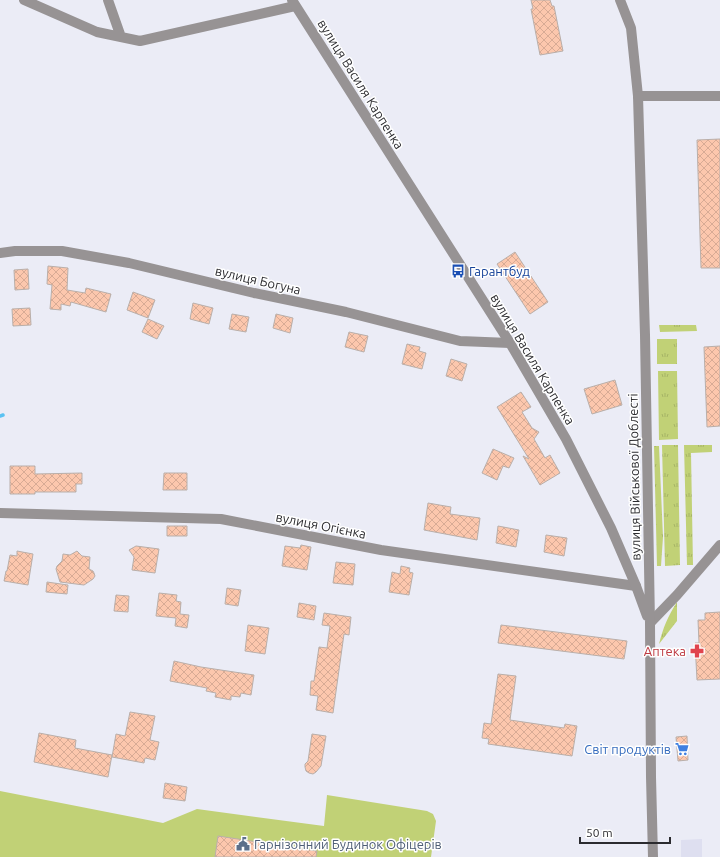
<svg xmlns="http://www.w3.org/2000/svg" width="720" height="857" viewBox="0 0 720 857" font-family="Ubuntu,sans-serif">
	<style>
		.built { fill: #dedff0 }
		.grass { fill: url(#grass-tufts) }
		.green { fill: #c1d176 }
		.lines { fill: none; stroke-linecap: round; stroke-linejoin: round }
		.stream { stroke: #5ac2f2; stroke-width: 3.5 }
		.building { fill: url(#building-cross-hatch); stroke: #b9afaa }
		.minor { stroke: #979394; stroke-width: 10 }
		.tertiary { stroke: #979394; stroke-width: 10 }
		.labels { text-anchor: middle; stroke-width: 3; stroke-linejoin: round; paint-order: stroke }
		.street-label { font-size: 13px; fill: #2b2b2f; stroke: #fff }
		.transit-label { font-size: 13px; fill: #164399; stroke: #fff; text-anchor: start }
		.health-label { font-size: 13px; fill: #be3a42; stroke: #fff; text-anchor: end }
		.shop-label { font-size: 13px; fill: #366cbe; stroke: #fff; text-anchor: end }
		.service-label { font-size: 13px; fill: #4e5e75; stroke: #fff; text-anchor: start }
	</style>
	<defs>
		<pattern id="grass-tufts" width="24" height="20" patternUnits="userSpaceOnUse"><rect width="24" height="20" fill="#c1d176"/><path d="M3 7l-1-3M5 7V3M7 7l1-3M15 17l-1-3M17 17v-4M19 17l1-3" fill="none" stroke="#a6b466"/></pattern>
		<pattern id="building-cross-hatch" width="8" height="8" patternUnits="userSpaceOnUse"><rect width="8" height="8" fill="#fcc7ad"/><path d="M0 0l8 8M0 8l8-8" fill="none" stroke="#d8ab95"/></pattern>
	</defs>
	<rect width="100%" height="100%" fill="#ebecf6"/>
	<path class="built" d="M702 839V857H681V840Z"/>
	<path class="grass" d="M659 325H696L697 331 660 332Z
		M657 339H677V364H657Z
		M658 371H677L678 439 659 440Z
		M662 445H678L680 565 665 566Z
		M684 445H712V452L691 453 693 565H687Z
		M654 446H659L663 537 661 566H657Z
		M677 602V621L659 644C663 628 668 616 677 602Z"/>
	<path class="green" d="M0 791 163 823 197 809 324 826 327 795 427 811 433 814 436 821 431 857H0Z"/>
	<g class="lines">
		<path class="stream" d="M0 416 3 415"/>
	</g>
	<path class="building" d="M531 0H550L552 6H554L563 51 540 55 531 9H533Z
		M720 139V268H701L697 140Z
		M515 252 548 302 530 314 497 264Z
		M48 266 68 268 67 290 85 293 86 288 111 294 106 312 71 302 70 306 61 304V310L50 309 52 285 47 284Z
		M28 269 29 289 15 290 14 270Z
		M133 292 155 300 148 318 127 310Z
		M193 303 213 308 209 324 190 319Z
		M30 308 31 325 13 326 12 309Z
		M232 314 249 317 246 332 229 329Z
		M276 314 293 318 290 333 273 328Z
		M148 319 164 326 157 339 142 332Z
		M349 332 368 336 364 352 345 347Z
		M407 344 420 347 419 351 426 353 422 369 402 364Z
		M720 346V426L707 427 704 347Z
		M451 359 467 364 462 381 446 376Z
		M615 380 622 405 592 414 584 389Z
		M521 392 531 407 522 412 532 428 539 432 534 439 545 458 550 455 560 473 540 485 523 456 529 459 497 407Z
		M493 449 514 458 509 468 503 466 497 480 482 473Z
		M10 466H35V474L82 473V484H76V492H35V494H10Z
		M164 473H187V490H163Z
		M428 503 451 507 450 514 480 518 477 540 424 530Z
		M167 526H187V536H167Z
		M498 526 519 530 516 547 496 543Z
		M546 535 567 538 564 556 544 552Z
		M301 545 311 547 307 570 282 566 285 546 300 548Z
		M136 546 159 549 155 573 132 570 134 557 129 550Z
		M17 551 33 554 28 585 4 581 6 571H7L10 555 17 556Z
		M77 551 82 556 90 557 89 569 93 571 94 573 95 576 93 579 84 585 60 582 56 569 57 566 62 561 63 554 70 555Z
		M336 562 355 564 353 585 333 583Z
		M401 566 410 568 409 572 413 573 409 595 389 592 392 572 400 574Z
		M47 582 68 585 67 594 46 592Z
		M227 588 241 590 238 606 225 604Z
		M159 593 177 595 176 601 181 602 180 614 189 615 187 628 175 626 176 618 156 616Z
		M116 595 129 596 128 612 114 611Z
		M299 603 316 606 314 620 297 617Z
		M720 612V679L697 680 695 643H699L698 620H705V613Z
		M324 613 351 617 349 635 344 634 333 713 316 710 318 696 310 695 311 681H314L319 647 327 648 330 626 322 625Z
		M248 625 269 628 265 654 245 651Z
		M501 625 627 641 624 659 498 643Z
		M174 661 201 667 254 675 251 695 241 693 240 697 231 696V700L215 697 216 693 206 691 207 688 170 681Z
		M498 674 516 676 510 720 564 728 565 724 577 726 572 756 488 744 489 739 482 738 484 723 491 724Z
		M130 712 155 716 150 740 159 742 155 760 145 758 144 763 112 757 116 734 125 736Z
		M39 733 76 740 75 748 112 755 108 777 34 762Z
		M312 734 326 736 321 766 316 772 313 774 309 773 306 771 305 767V764L308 761Z
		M687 736 688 760 678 761 676 737Z
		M165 783 187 787 185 801 163 798Z
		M218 836 317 851 316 857H215Z"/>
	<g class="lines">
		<path class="minor" d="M24 0 97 32 140 41 295 6
			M108 0 121 37
			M620 0 631 28 638 96H720
			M0 253 15 251H62L129 263 254 293 346 312 460 341 510 343
			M0 513 221 519 381 550 636 586
			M650 623 677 595 720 545"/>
		<path class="tertiary" d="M292 0 510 343 566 439 611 528 636 586 647 616
			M638 96 645 335 650 623 651 777 653 857"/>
	</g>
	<defs>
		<g id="bus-bare" transform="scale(1.08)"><path d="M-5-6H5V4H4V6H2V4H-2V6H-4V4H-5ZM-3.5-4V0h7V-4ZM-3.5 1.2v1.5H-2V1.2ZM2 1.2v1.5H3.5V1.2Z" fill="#1a4fb4" stroke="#fff" stroke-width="2.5" paint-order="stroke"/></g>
		<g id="pharmacy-bare" transform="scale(1.08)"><path d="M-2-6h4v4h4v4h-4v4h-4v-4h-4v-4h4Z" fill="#e0444e" stroke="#fff" stroke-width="2.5" paint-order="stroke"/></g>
		<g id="supermarket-bare" transform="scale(1.08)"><path d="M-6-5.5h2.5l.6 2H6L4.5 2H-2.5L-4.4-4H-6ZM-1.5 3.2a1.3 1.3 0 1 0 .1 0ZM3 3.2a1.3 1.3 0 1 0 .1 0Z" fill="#3f7fe0" stroke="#fff" stroke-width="2.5" paint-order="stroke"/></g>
		<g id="civic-bare" transform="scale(1.08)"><path d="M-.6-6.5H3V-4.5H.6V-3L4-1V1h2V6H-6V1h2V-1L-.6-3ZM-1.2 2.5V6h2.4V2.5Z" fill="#5c6f8a" stroke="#fff" stroke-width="2.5" paint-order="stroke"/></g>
	</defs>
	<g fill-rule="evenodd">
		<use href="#bus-bare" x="458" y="271"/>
		<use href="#pharmacy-bare" x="697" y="651"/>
		<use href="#supermarket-bare" x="682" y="749"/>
		<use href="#civic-bare" x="243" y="844"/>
	</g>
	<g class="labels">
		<g class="street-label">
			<text transform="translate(361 84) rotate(58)" y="5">вулиця Василя Карпенка</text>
			<text transform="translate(258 280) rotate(13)" y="5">вулиця Богуна</text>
			<text transform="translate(533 359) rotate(59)" y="5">вулиця Василя Карпенка</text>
			<text transform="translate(634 477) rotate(-91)" y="5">вулиця Військової Доблесті</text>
			<text transform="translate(321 525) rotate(11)" y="5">вулиця Огієнка</text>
		</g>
		<g class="transit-label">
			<text x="469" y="276">Гарантбуд</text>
		</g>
		<g class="health-label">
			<text x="686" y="656">Аптека</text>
		</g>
		<g class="shop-label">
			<text x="671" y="754">Світ продуктів</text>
		</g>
		<g class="service-label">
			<text x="254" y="849">Гарнізонний Будинок Офіцерів</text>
		</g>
	</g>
	<path d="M580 837v6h90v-6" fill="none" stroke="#2b2b2f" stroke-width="2"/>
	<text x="586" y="837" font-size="12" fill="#2b2b2f" stroke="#ffffff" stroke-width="3" paint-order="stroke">50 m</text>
</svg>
